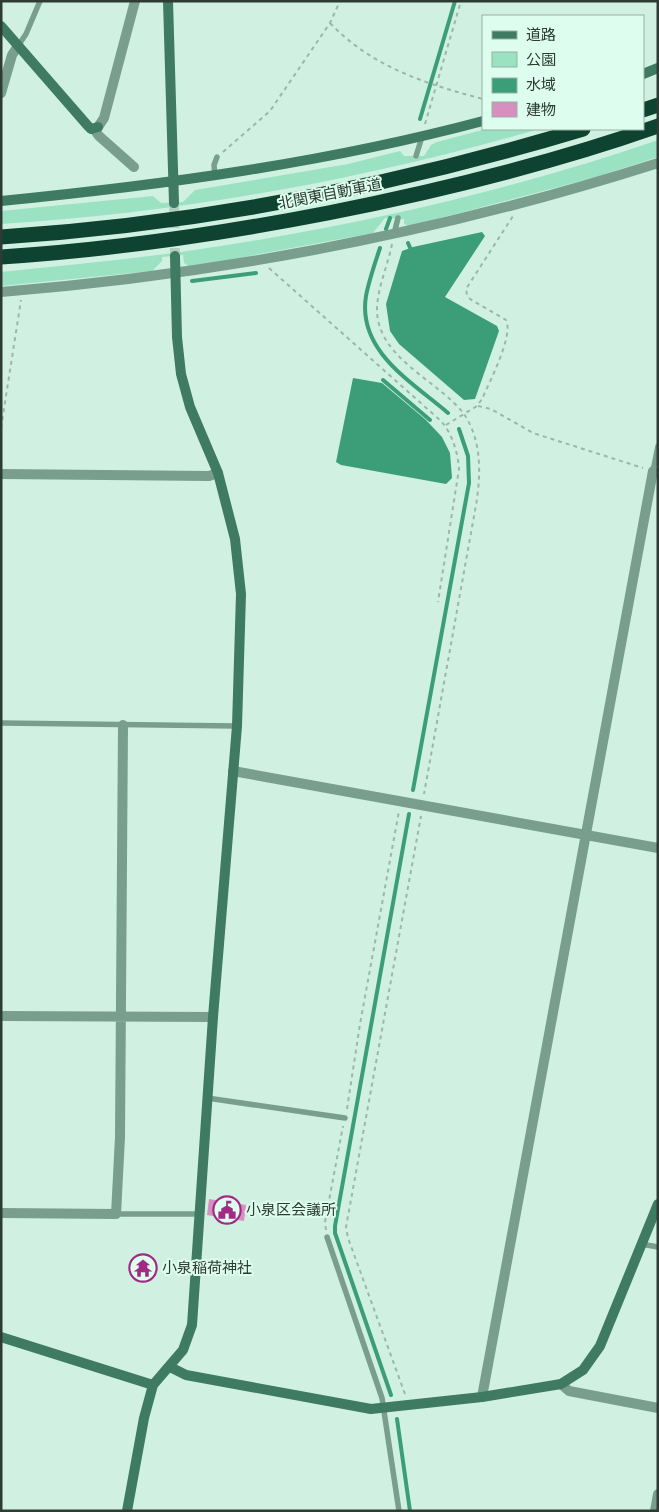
<svg xmlns="http://www.w3.org/2000/svg" width="659" height="1512" viewBox="0 0 659 1512" font-family="Georgia,'Noto Sans JP',serif">
	<style>
		.green { fill: #9be2c3 }
		.water { fill: #3c9e79 }
		.lines { fill: none; stroke-linecap: round; stroke-linejoin: round }
		.stream { stroke: #3c9e79; stroke-width: 4 }
		.building { fill: #d78fc0 }
		.secondary-tunnel { stroke: #b0cdbf; stroke-width: 10; stroke-dasharray: 10 5; stroke-linecap: butt }
		.path { stroke: #9cb6aa; stroke-width: 2; stroke-dasharray: 4 4; stroke-linecap: butt }
		.lane { stroke: #799e8d; stroke-width: 5.5 }
		.street { stroke: #799e8d; stroke-width: 10 }
		.secondary { stroke: #3f7a62; stroke-width: 10 }
		.highway { stroke: #0d4330; stroke-width: 15 }
		.labels { text-anchor: middle; stroke-width: 4; stroke-linejoin: round; paint-order: stroke }
		.street-label { font-size: 15px; fill: #2e3b35; stroke: #ddfeee }
		.poi-label { font-size: 15px; fill: #2e3b35; stroke: #ddfeee; text-anchor: start }
	</style>
	<rect width="100%" height="100%" fill="#d0f1e1"/>
	<path class="green" d="M486 129H539C364 179 184 213 1 224V211L153 196 161 203 183 202 195 190 348 164 400 151 404 156H424L431 145 437 142Z
		M658 140V157L596 177 410 226 404 224V219L385 218 373 233 190 267 184 263 183 255 162 257V261L152 271 1 286V272C68 265 135 259 201 249 356 226 510 191 658 140Z"/>
	<path class="water" d="M482 232 485 236 445 297 497 326 499 331 475 399 464 400 399 344 390 331 386 304 402 251 413 247Z
		M353 378 382 383 426 420 442 437 450 453 452 478 446 484 341 465 336 462Z"/>
	<g class="lines">
		<path class="stream" d="M420 119 455 1
			M386 229 390 218
			M408 243 412 252
			M380 248C375 263 369 280 366 296 357 351 412 382 448 413
			M192 281 256 273
			M383 380 430 420
			M413 790 469 483 468 456 459 429
			M391 1395 335 1233V1226L409 814
			M397 1419 410 1511"/>
	</g>
	<path class="building" d="M209 1199 246 1205 244 1221 207 1215Z"/>
	<g class="lines">
		<path class="secondary-tunnel" d="M174 203 175 256"/>
		<path class="path" d="M330 23C372 67 426 84 483 99
			M425 124 461 1
			M223 152 270 111 330 23 340 1
			M392 244C388 265 378 286 377 308 376 358 438 380 464 414 482 441 481 474 476 505L424 794
			M269 268 441 421C452 433 458 453 459 469L438 602
			M478 406 491 409 533 433 643 468
			M446 425 477 406 482 399C489 383 514 335 506 320L470 299 467 295 466 289 513 216
			M1 428 21 300
			M347 1109 360 1024 399 811
			M326 1230 325 1222 343 1126
			M405 1394 348 1238 346 1227 421 816"/>
		<path class="lane" d="M18 46 26 34 40 1
			M416 156 422 137
			M215 176 214 165 217 157
			M394 234 398 218
			M653 471 658 446
			M1 723 237 726
			M207 1098 345 1118
			M116 1214H199
			M327 1237 382 1398 399 1511
			M641 1244 658 1247"/>
		<path class="street" d="M1 93 12 55 18 46
			M98 127 104 118 135 1
			M94 129 99 136 134 167
			M1 292C224 274 445 231 658 163
			M1 474 209 476 218 473
			M233 771 658 848
			M1 1016 213 1017
			M1 1213 116 1214 120 1137 123 725
			M561 1384 569 1391 658 1408
			M482 1397 653 471
			M655 1511 658 1494"/>
		<path class="secondary" d="M168 1 174 203
			M1 26 88 126 91 129 98 127
			M643 74 658 68
			M1 201C163 185 325 163 483 121
			M1 1337 153 1385
			M170 1367 186 1375 371 1409 482 1397 561 1384 583 1370 600 1346 658 1204
			M127 1511 144 1418 153 1385 183 1350 192 1325 213 1017 237 726 241 594 235 539 218 473 190 407 181 374 177 337 175 256"/>
		<path class="highway" d="M643 110 658 105
			M1 237C199 224 394 186 583 129
			M1 257C111 250 220 234 328 213 439 191 550 164 658 126"/>
	</g>
	<defs>
		<g id="civic-ring" transform="scale(1.4375)"><circle r="9.5" fill="#ddfeee" stroke="#a02a84" stroke-width="1.5"/><path d="M-.6-6.5H3V-4.5H.6V-3L4-1V1h2V6H-6V1h2V-1L-.6-3ZM-1.2 2.5V6h2.4V2.5Z" fill="#a02a84"/></g>
		<g id="temple-ring" transform="scale(1.4375)"><circle r="9.5" fill="#ddfeee" stroke="#a02a84" stroke-width="1.5"/><path d="M0-6L5-2H3V0L6.5 2.5H4V6H1.5V3h-3V6H-4V2.5H-6.5L-3 0V-2H-5Z" fill="#a02a84"/></g>
	</defs>
	<g fill-rule="evenodd">
		<use href="#civic-ring" x="227" y="1210"/>
		<use href="#temple-ring" x="143" y="1268"/>
	</g>
	<g class="labels">
		<g class="street-label">
			<text transform="translate(330 194) rotate(-11)" y="5">北関東自動車道</text>
		</g>
		<g class="poi-label">
			<text x="246" y="1215">小泉区会議所</text>
			<text x="162" y="1273">小泉稲荷神社</text>
		</g>
	</g>
	<rect width="659" height="1512" fill="none" stroke="#2e3b35" stroke-width="5"/>
	<rect x="482" y="15" width="162" height="115" fill="#ddfeee" stroke="#97b0a4"/>
	<rect x="492" y="31" width="25" height="8" fill="#3f7a62" stroke="#97b0a4"/>
	<text x="526" y="40" font-size="15" fill="#2e3b35">道路</text>
	<rect x="492" y="52" width="25" height="15" fill="#9be2c3" stroke="#97b0a4"/>
	<text x="526" y="65" font-size="15" fill="#2e3b35">公園</text>
	<rect x="492" y="78" width="25" height="15" fill="#3c9e79" stroke="#97b0a4"/>
	<text x="526" y="90" font-size="15" fill="#2e3b35">水域</text>
	<rect x="492" y="102" width="25" height="15" fill="#d78fc0" stroke="#97b0a4"/>
	<text x="526" y="115" font-size="15" fill="#2e3b35">建物</text>
</svg>
